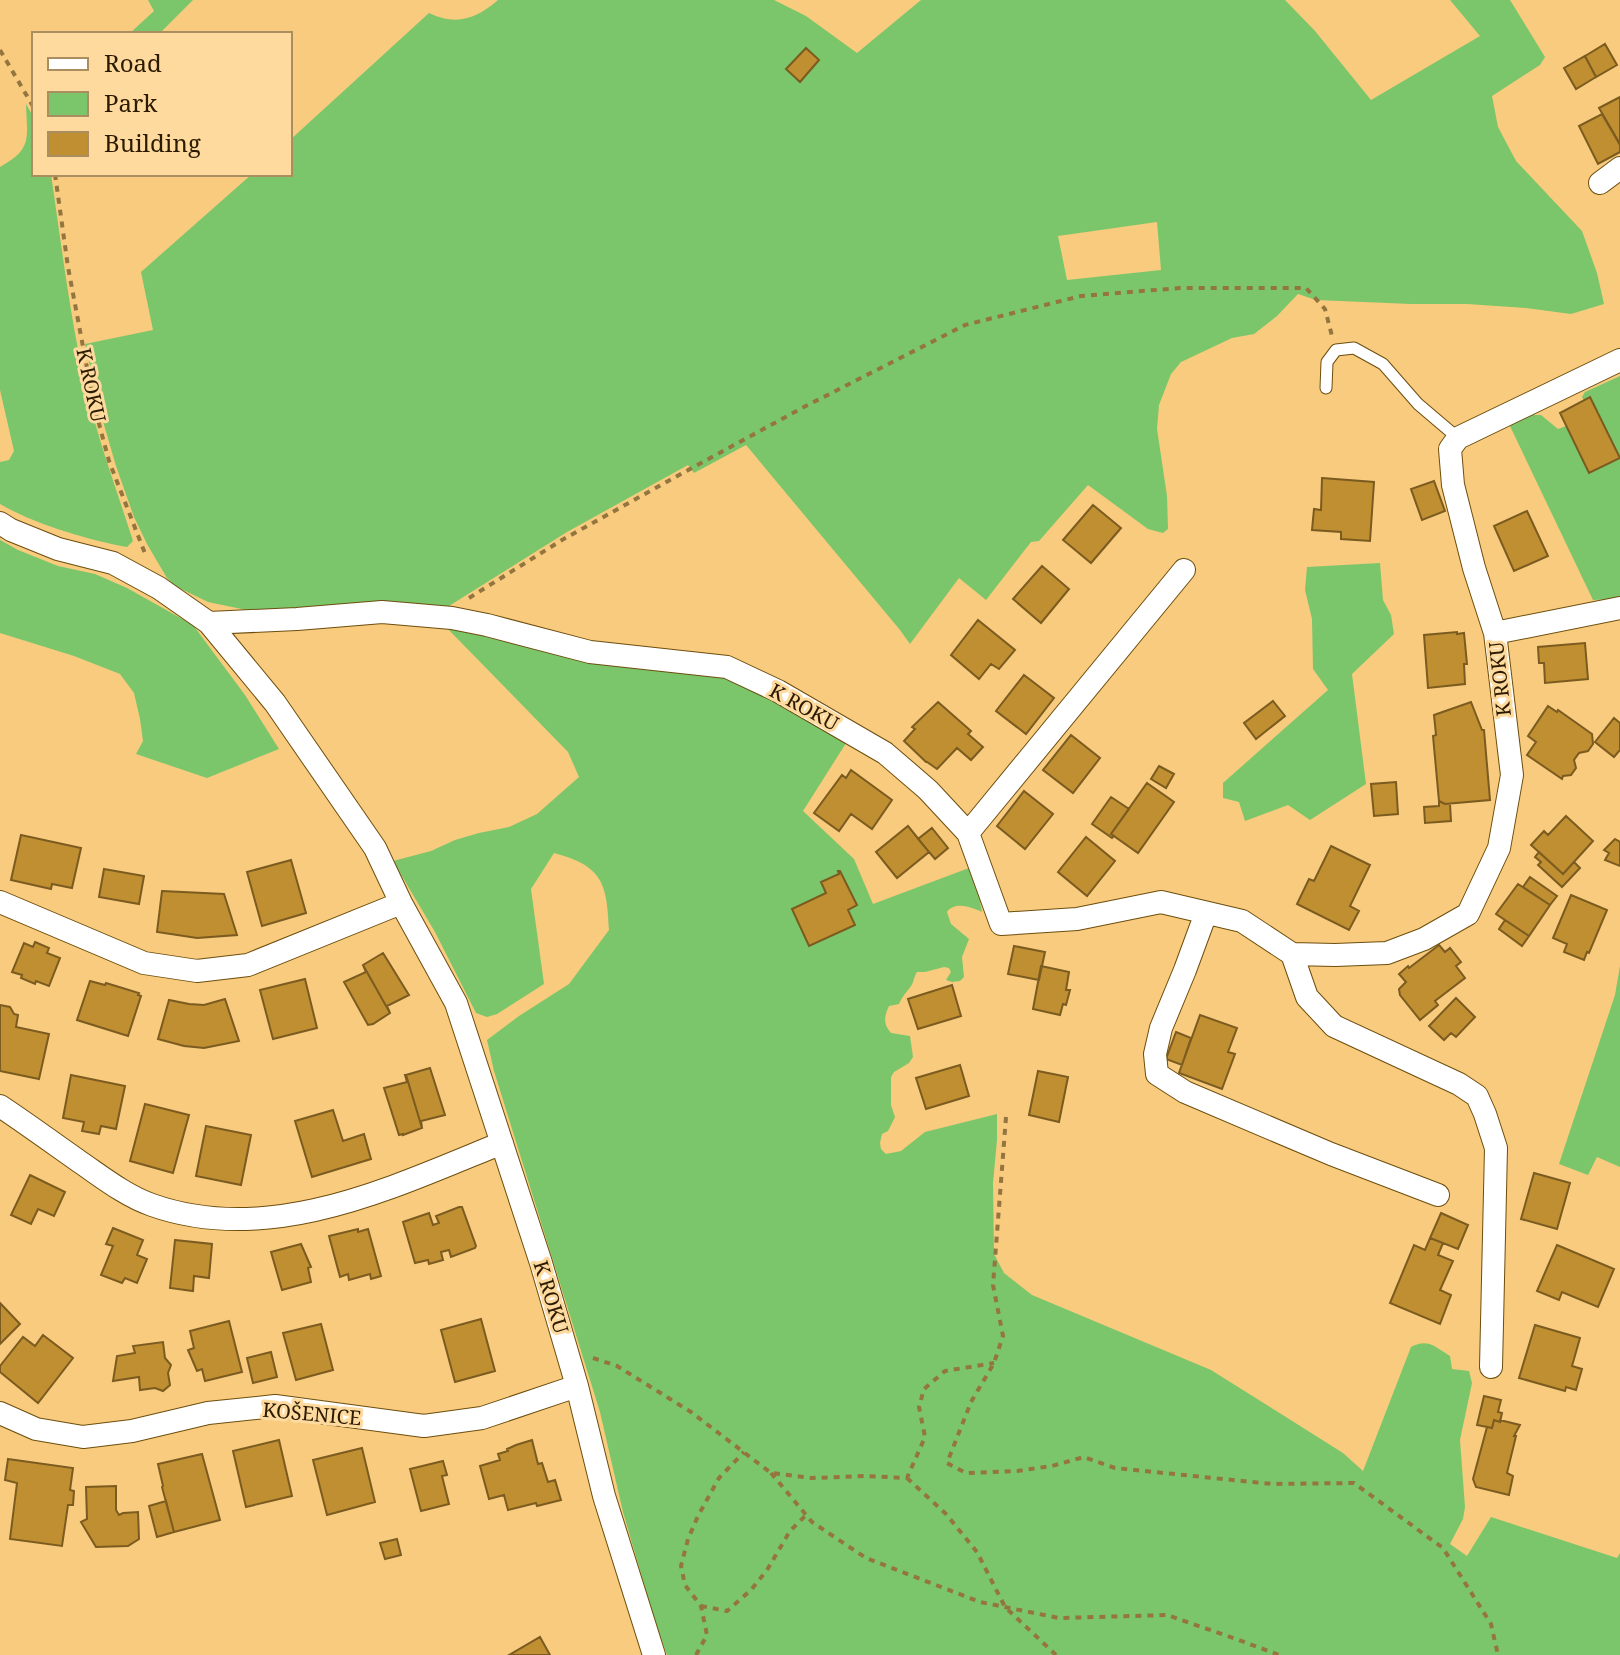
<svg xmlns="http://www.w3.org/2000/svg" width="1620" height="1655" viewBox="0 0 1620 1655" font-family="'Noto Serif',serif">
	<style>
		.green { fill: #7bc66a; fill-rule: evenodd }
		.building { fill: #bf8f31; stroke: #7b5b20; stroke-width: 2 }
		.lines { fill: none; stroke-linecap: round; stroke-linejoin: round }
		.lane-casing { stroke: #6d4e0e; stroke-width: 13 }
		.street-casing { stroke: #6d4e0e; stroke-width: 24 }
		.path { stroke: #947540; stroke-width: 4; stroke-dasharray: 6 6; stroke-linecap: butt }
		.lane { stroke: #fff; stroke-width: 11 }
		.street { stroke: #fff; stroke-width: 22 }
		.labels { text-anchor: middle; stroke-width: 6; stroke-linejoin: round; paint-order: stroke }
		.street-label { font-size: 20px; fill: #2c1b00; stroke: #feda9e }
	</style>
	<rect width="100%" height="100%" fill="#f8cb7e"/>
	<path class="green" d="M148 0H193L159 34H129L154 11Z
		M498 0H774L806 16 857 53 921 0H1285L1315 31 1371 100 1480 36 1450 0H1510L1545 57 1540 65 1492 96 1498 127 1516 161 1582 231 1597 273 1604 304 1571 314 1526 308 1467 304H1411L1316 300 1298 294 1277 316 1254 334 1232 338 1181 362 1171 374 1159 405 1157 429 1167 496 1168 529 1163 533 1148 529 1088 485 1039 541 1031 542 986 600 959 578 910 644 900 630 746 445 694 473 688 465 567 532 449 606H386L256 612 208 602 175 586 167 578 147 544 134 517 116 466 100 411 85 344 153 330 141 272 252 174H290V140L429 13C456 26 476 19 498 0ZM1157 222 1161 270 1067 280 1058 236Z
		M26 104 34 118V174H51C62 249 71 326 89 400 101 448 118 494 133 541L127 547C88 540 34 524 0 504V462L9 460 14 451 0 390V167C33 149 27 138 26 104Z
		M1620 376V597L1614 599 1593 600 1509 424 1526 415H1541L1558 429 1599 414 1593 404 1584 401 1582 397 1585 392Z
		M0 540 18 550 58 566 95 574 127 588 193 625 245 695 279 749 207 778 136 754 143 741 140 719 134 693 120 674 74 656 0 633Z
		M1380 563 1383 600 1391 615 1394 634 1352 674 1366 784 1310 820 1288 805 1245 821 1239 802 1223 798V783L1328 690 1313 669 1312 619 1305 590 1307 567Z
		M443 624 741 680 848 740 803 811 854 859 873 904 969 868 976 880 982 912C971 907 955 901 947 912L951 924 969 939 962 957 964 977 960 981 952 982 946 980 951 972 949 968 944 967 925 972H917C914 976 914 982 911 986 906 993 903 995 899 1004L889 1006C884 1017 883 1024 891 1033L910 1036 913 1057 909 1063 894 1072 891 1077V1105L895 1117 888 1131 882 1134 880 1143 881 1149 886 1154 901 1151 925 1132 997 1114V1140L993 1183 994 1254 1004 1273 1032 1295 1211 1370 1343 1453 1363 1471 1411 1347C1428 1338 1435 1347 1450 1356L1452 1369 1469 1371 1472 1383 1460 1440 1465 1507 1463 1519 1450 1544 1467 1556 1491 1517 1617 1558 1620 1553V1655H667L653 1615 623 1512 600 1412 494 1071 487 1040 519 1016 569 984 609 930C607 882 602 866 554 853L531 889 544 984 497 1014 487 1017 476 1013 435 932 393 861 431 851 455 840 479 833 509 827 537 814 579 777 568 752Z
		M1620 966V1167L1597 1157 1588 1175 1559 1164 1615 995Z"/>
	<path class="building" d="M1605 44 1617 65 1596 77 1585 56Z
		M806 48 819 60 800 82 786 69Z
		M1585 56 1596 77 1576 89 1564 68Z
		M1620 97V144L1599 108Z
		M1602 114 1620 145V152L1598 164 1579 126Z
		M1590 397 1620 458 1589 473 1560 413Z
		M1322 478 1374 482 1370 541 1341 539V532L1312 530 1314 509 1321 510Z
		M1434 481 1445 511 1422 520 1411 489Z
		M1093 505 1121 528 1091 563 1063 540Z
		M1527 511 1548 556 1514 571 1494 526Z
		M1042 566 1069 589 1041 623 1013 599Z
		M978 620 1015 650 999 669 991 664 979 679 951 655Z
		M1457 632V634L1464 633 1467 664H1464L1465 684 1428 688 1424 635Z
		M1585 643 1588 679 1545 683 1544 663H1539L1538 647Z
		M1024 675 1054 698 1026 734 996 711Z
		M1273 701 1285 716 1256 739 1244 723Z
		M938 702 971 731 968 734 983 747 971 760 957 748 937 769 927 762H926L904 741 915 729 912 727Z
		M1471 702 1482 730H1484L1490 800 1445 804 1439 801 1433 736 1436 735 1434 715Z
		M1548 706 1557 712 1558 710 1592 734 1593 744 1588 751 1579 753 1574 760 1576 768 1571 775 1563 776 1562 779 1527 755 1536 742 1528 736Z
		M1614 718 1620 723V750L1614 757 1595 742Z
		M1071 735 1100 758 1073 793 1043 770Z
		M1159 766 1174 774 1166 788 1151 779Z
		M851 770 892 800 872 829 851 814 839 831 814 813 842 775 846 778Z
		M1396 782 1398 814 1374 816 1371 784Z
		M1147 783 1174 802 1138 853 1111 834Z
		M1024 791 1053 814 1025 849 997 826Z
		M1111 797 1129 809 1111 834 1114 836 1112 838 1092 824Z
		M1439 801 1445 804H1450L1451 821 1425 823 1424 807 1439 806Z
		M1566 816 1593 841 1563 874 1531 845 1544 831 1548 835Z
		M908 826 929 852 897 878 876 852Z
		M932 828 948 848 935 859 918 839Z
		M21 835 81 848 72 888 52 884 51 889 11 880Z
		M1086 837 1115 861 1087 896 1058 872Z
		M1615 839 1620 842V866L1605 860 1609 853 1604 850Z
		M1331 846 1370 865 1350 906 1359 911 1349 930 1297 904 1309 879 1314 881Z
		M1539 852 1563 874 1574 862 1580 868 1562 887 1538 865 1541 862 1535 857Z
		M291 860 306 913 262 926 247 872Z
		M104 869 144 876 139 904 99 897Z
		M838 871H840L857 905 848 910 855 925 809 946 792 909 826 893 821 882 839 874Z
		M1530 877 1557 896 1550 905 1523 887Z
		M1518 884 1550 905 1529 936 1496 914Z
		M162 891 224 894 237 935 197 938 157 932Z
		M1571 895 1607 910 1589 953 1587 952 1584 960 1564 952 1567 944 1553 938Z
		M1505 920 1529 936 1522 946 1499 929Z
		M35 942 49 948 47 953 60 958 49 986 36 981 35 984 21 978 22 975 12 972 24 943 33 947Z
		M1439 945 1445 952 1450 948 1461 962 1456 966 1465 978 1435 1001 1438 1005 1420 1020 1400 995 1399 989 1406 982 1399 974 1408 966 1409 968Z
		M1014 946 1045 952 1039 980 1008 974Z
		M383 953 409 995 387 1006 390 1013 363 965Z
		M363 965 390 1013 373 1024 368 1025 344 982 366 972Z
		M1041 966 1069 972 1066 990H1070L1066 1005 1063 1004 1060 1015 1033 1009Z
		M305 979 317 1028 273 1039 260 990Z
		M90 981 105 985 106 983 139 993 138 995 141 996 128 1036 77 1020Z
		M952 985 961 1016 918 1029 908 999Z
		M1456 998 1475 1017 1456 1037 1451 1033 1444 1040 1429 1026Z
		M225 999 239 1041 204 1048 184 1046 158 1039 169 1000 189 1004 204 1005Z
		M0 1005 10 1007 14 1014 18 1015 16 1027 49 1034 39 1079 0 1071Z
		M1200 1015 1237 1028 1228 1052 1235 1054 1222 1089 1179 1073Z
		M1176 1032 1191 1038 1182 1065 1166 1059Z
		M960 1065 969 1096 926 1109 916 1078Z
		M430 1068 445 1115 421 1121 422 1128 406 1075Z
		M1038 1071 1068 1077 1059 1122 1029 1115Z
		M71 1075 125 1086 116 1129 101 1126 99 1134 82 1131 84 1122 63 1118Z
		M405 1075H406L422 1128 403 1135V1134L399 1135 384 1088 407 1082Z
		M145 1104 189 1115 173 1173 130 1161Z
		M333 1110 343 1141 364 1134 371 1159 312 1177 295 1121Z
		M206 1126 251 1135 241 1185 196 1176Z
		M1534 1173 1570 1183 1557 1229 1521 1219Z
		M30 1175 65 1192 54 1216 38 1209 31 1224 11 1215Z
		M459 1207H462L476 1246 475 1248 451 1257 449 1250 441 1252 443 1260 429 1264 428 1260 415 1263 403 1222 429 1213 433 1225 439 1223 436 1216Z
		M1441 1213 1468 1225 1458 1249 1430 1238Z
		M113 1228 143 1240 137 1255 147 1259 137 1283 125 1278 122 1283 101 1275 113 1246 106 1244Z
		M358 1229V1232L368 1229 381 1276 371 1279 370 1274 349 1280 348 1274 340 1277 329 1236Z
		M1430 1238 1443 1243 1438 1255 1453 1261 1440 1290 1451 1295 1440 1324 1390 1303 1414 1245 1425 1250Z
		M175 1240 212 1244 209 1278 194 1276 193 1291 170 1288Z
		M301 1244 311 1267 308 1268 311 1282 282 1290 271 1252Z
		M1557 1245 1614 1269 1598 1307 1562 1292 1559 1300 1537 1291Z
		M0 1303 20 1324 0 1344Z
		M481 1319 495 1371 455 1382 441 1330Z
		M229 1321 242 1372 205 1381 202 1369 197 1371 188 1350 194 1348 190 1331Z
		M321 1324 333 1370 296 1380 283 1333Z
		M1535 1325 1580 1338 1572 1366 1582 1369 1576 1390 1566 1387 1565 1391 1519 1378Z
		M43 1335 73 1358 38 1403 0 1372V1366L23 1337 35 1346Z
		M163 1342 165 1358 171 1365 168 1373 170 1385 163 1391 155 1388 140 1390 139 1377 113 1381 117 1356 135 1353 133 1346Z
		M271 1352 277 1377 253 1383 247 1358Z
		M1484 1396 1501 1400 1498 1412 1502 1413 1500 1422 1494 1420 1492 1428 1477 1425Z
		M1494 1420 1500 1422V1420L1520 1425 1514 1436H1516L1507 1473 1513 1476 1509 1495 1476 1487 1473 1479 1487 1427 1492 1428Z
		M279 1440 292 1496 246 1507 233 1451Z
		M532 1440 538 1464 542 1463 548 1482 555 1480 561 1500 537 1506 536 1503 508 1510 504 1495 489 1499 480 1466 500 1460 498 1454 508 1451 507 1449 516 1445Z
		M362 1448 375 1502 327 1515 313 1460Z
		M202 1454 220 1520 174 1532 162 1487 163 1486 158 1464Z
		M8 1459 73 1468 70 1490 74 1491 73 1505H68L62 1546 10 1539 17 1483 5 1480Z
		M443 1461 447 1475 442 1476 449 1504 421 1511 410 1469Z
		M116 1486V1510L119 1515 123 1513 138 1512 139 1539 128 1546 96 1547 81 1522 87 1519 86 1487Z
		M166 1501 174 1532 157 1537 149 1506Z
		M397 1539 401 1555 385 1559 380 1543Z
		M540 1637 550 1655H509Z"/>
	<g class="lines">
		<g class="lane-casing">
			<path id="lane" d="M1326 388 1327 362 1336 350 1354 348 1383 364 1418 404 1458 438"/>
		</g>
		<g class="street-casing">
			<path id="street" d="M1600 183 1620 168
				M0 523 11 530 58 549 113 563 159 588 209 623
				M1495 633 1620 608
				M968 833 1184 570
				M0 902 144 963 197 971 248 965 401 903
				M1206 913 1185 970 1161 1028 1155 1054 1157 1074 1185 1092 1331 1154 1438 1195
				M1292 954 1307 997 1334 1026 1459 1084 1477 1096 1485 1114 1496 1148 1491 1367
				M0 1106C27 1124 53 1143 80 1162 102 1177 126 1196 152 1205 271 1247 393 1187 502 1143
				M0 1413 36 1429 83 1437 132 1431 208 1413 275 1406 424 1426 482 1418 577 1386
				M654 1655 604 1496 577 1386 541 1263 456 1003 401 903 375 848 275 703 209 623 297 619 382 612 452 618 487 625 590 652 727 667 778 691 885 753 928 790 968 833 1001 924 1077 919 1161 902 1242 921 1292 954 1335 955 1387 953 1424 939 1468 914 1499 848 1512 775 1495 633 1474 568 1453 485 1450 449 1458 438 1620 360"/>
		</g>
		<path class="path" d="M0 50 34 108
			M55 174 68 267 94 405 109 461 146 556
			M469 598 562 540 670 480 802 408 965 325 1081 296 1180 288H1306L1325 309 1332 336
			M1006 1117 993 1285 1003 1336 994 1363 971 1402 947 1463 966 1473 1017 1471 1052 1466 1084 1457 1115 1468 1272 1484 1354 1483 1443 1548 1491 1624 1498 1655
			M593 1358 617 1366 691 1412 771 1473 812 1478 864 1476 907 1478 925 1437 919 1407 924 1389 945 1371 994 1363
			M771 1473 812 1522 866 1558 980 1602 1059 1618 1167 1615 1239 1640 1279 1655
			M907 1478 946 1514 977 1552 1005 1607 1056 1655
			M701 1606 727 1611 751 1590 767 1570 790 1531 806 1515
			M696 1655 707 1635 701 1606 685 1585 681 1566 688 1539 698 1516 719 1478 744 1452"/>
		<use href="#lane" class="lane"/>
		<use href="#street" class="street"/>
	</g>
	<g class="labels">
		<g class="street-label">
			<text transform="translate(91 385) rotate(78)" y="7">K ROKU</text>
			<text transform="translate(1500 679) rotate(-96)" y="7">K ROKU</text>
			<text transform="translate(804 707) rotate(29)" y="7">K ROKU</text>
			<text transform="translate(551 1297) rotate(73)" y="7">K ROKU</text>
			<text transform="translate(312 1414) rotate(5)" y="7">KOŠENICE</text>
		</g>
	</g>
	<rect x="32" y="32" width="260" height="144" fill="#feda9e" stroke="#aa8e5f" stroke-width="2"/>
	<rect x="48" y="58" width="40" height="12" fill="#ffffff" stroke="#aa8e5f" stroke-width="2"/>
	<text x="104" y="72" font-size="24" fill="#2c1b00">Road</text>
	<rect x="48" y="92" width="40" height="24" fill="#7bc66a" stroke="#aa8e5f" stroke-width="2"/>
	<text x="104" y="112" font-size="24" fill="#2c1b00">Park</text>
	<rect x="48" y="132" width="40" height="24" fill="#bf8f31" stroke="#aa8e5f" stroke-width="2"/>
	<text x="104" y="152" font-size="24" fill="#2c1b00">Building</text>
</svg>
